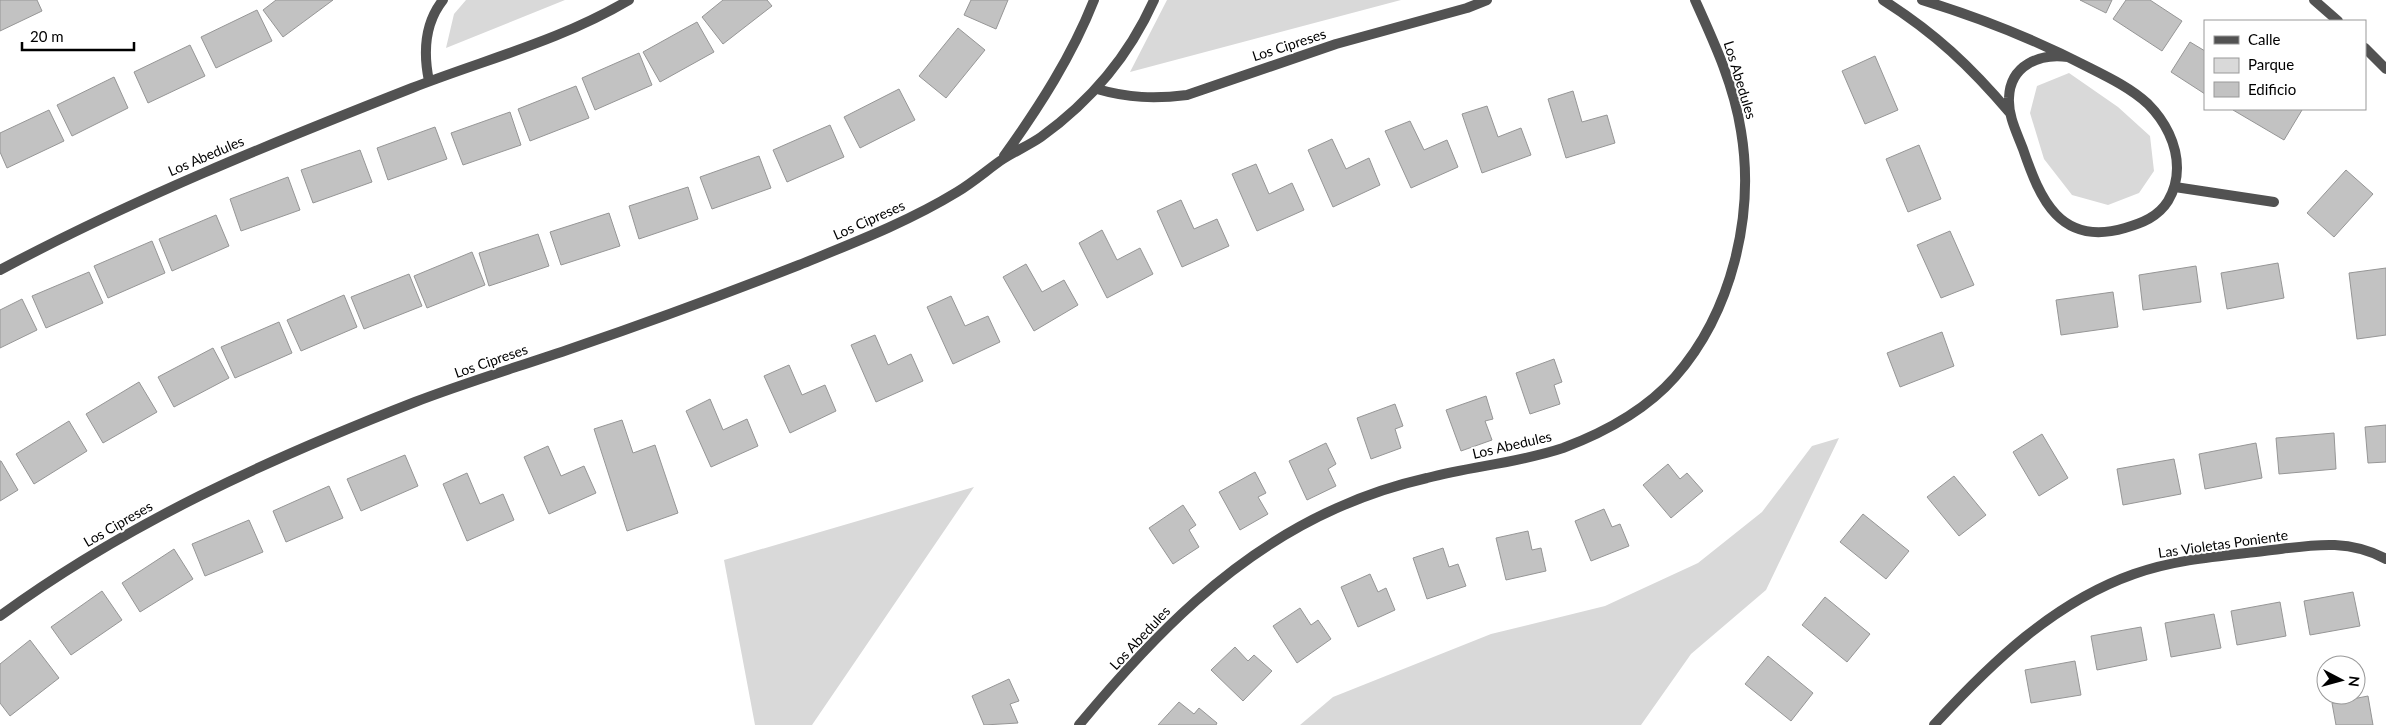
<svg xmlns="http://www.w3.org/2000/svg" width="2386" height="725" viewBox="0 0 2386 725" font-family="Lato,sans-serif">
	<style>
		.green { fill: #d9d9d9 }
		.building { fill: #c2c2c2; stroke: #969696 }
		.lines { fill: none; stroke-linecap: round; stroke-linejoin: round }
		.minor { stroke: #525252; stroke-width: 10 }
		.tertiary { stroke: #525252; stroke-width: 10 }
		.labels { text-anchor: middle; stroke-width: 4; stroke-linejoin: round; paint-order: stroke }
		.street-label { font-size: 14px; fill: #000; stroke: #fff }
	</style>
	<rect width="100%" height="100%" fill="#fff"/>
	<path class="green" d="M466 0H565L446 48 454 14Z
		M1167 0H1401L1130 72Z
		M2069 73 2118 107 2150 136 2154 171 2139 193 2108 205 2072 195 2044 159 2030 113 2037 86Z
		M1839 438 1766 590 1691 654 1641 725H1300L1333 697 1491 634 1605 606 1698 563 1762 512 1812 446Z
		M974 487 812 725H755L724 560Z"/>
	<path class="building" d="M0 0H37L42 11 0 31Z
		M276 0H333L283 37 263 10Z
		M723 0H767L772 6 723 44 702 17Z
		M971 0H1008L996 29 964 15Z
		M2080 0H2112L2106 13Z
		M2126 0H2150L2182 21 2162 51 2113 19Z
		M257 10 272 41 216 68 201 37Z
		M697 22 714 52 660 82 643 52Z
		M958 28 985 50 946 98 919 76Z
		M2190 42 2205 51V94L2171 72Z
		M190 45 205 76 148 103 134 72Z
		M639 53 652 85 595 110 582 78Z
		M1875 56 1898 110 1865 124 1842 71Z
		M114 77 128 108 72 136 57 105Z
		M576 86 589 118 530 141 518 109Z
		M899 89 915 120 860 148 844 117Z
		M1573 91 1582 122 1607 115 1615 143 1566 158 1548 99Z
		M1487 106 1498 137 1521 128 1531 155 1482 173 1462 114Z
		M2234 109H2300L2302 110 2284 140 2233 110Z
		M49 110 64 141 7 168 0 152V133Z
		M510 112 521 145 463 165 451 133Z
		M1410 121 1424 150 1447 140 1458 167 1411 188 1385 131Z
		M830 125 844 157 787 182 773 150Z
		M435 127 447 159 388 180 377 148Z
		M1332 139 1346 169 1369 158 1380 185 1333 207 1308 150Z
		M1919 145 1941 199 1908 212 1886 159Z
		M360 150 372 182 313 203 301 170Z
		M759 156 771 188 712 209 700 177Z
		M1256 164 1269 194 1292 183 1304 210 1257 231 1232 174Z
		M2346 170 2373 194 2334 237 2307 213Z
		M288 177 300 210 241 231 230 199Z
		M688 187 698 219 639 239 629 206Z
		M1181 200 1194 229 1217 219 1229 246 1182 267 1157 211Z
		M609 213 620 246 561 265 550 232Z
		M216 215 229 246 172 271 159 239Z
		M1102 230 1117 260 1140 248 1153 274 1107 298 1079 243Z
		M1950 231 1974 285 1941 298 1917 245Z
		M538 234 549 266 489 286 479 253Z
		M152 241 165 273 108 298 94 266Z
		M472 252 485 285 427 308 414 276Z
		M2278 263 2284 298 2227 309 2221 273Z
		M1026 264 1042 292 1064 280 1078 305 1034 331 1003 277Z
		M2196 266 2201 302 2143 310 2139 275Z
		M2386 268V335L2357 339 2349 273Z
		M89 272 103 303 46 328 32 296Z
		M409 274 422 306 364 329 351 297Z
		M2113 292 2118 327 2061 335 2056 300Z
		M344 295 357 327 301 351 287 320Z
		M951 296 965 326 988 316 1000 342 953 364 927 307Z
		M22 299 37 330 0 348V310Z
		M279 322 292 353 235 378 221 347Z
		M1942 332 1954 366 1900 387 1887 353Z
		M875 335 888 365 911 354 923 381 876 402 851 345Z
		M213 348 229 378 174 407 158 377Z
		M1554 359 1562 382 1554 385 1560 404 1530 414 1516 373Z
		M789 365 802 395 825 385 836 411 790 433 764 376Z
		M139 382 157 412 103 443 86 414Z
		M1486 396 1493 419 1485 421 1492 440 1461 451 1446 410Z
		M710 399 723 430 747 419 758 446 711 467 686 411Z
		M1395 404 1403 426 1395 429 1401 448 1371 459 1357 418Z
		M622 420 633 453 655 445 678 513 627 531 594 429Z
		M69 421 87 451 34 484 16 454Z
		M2386 425V462L2368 463 2365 427Z
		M2334 433 2336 469 2279 474 2276 438Z
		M2042 434 2068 478 2039 496 2013 452Z
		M1326 443 1336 464 1328 469 1336 486 1307 500 1289 461Z
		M2256 443 2262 478 2205 489 2199 454Z
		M548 446 561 476 584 466 596 493 549 514 524 457Z
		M405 455 418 486 361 511 347 479Z
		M2174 459 2181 494 2123 505 2117 469Z
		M1 461 18 490 0 501V461Z
		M1668 464 1680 479 1687 473 1703 491 1671 518 1643 485Z
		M1255 472 1266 493 1258 497 1268 514 1240 530 1219 492Z
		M467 473 480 504 503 494 514 520 467 541 443 484Z
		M1954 476 1986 515 1959 536 1927 497Z
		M329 486 343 518 286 542 273 511Z
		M1183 505 1196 525 1189 530 1199 547 1173 564 1149 528Z
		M1604 509 1612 527 1620 524 1629 546 1591 561 1575 521Z
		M1863 514 1909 551 1886 579 1840 542Z
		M249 520 263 552 205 576 192 544Z
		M1528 531 1532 550 1541 548 1546 571 1506 580 1496 538Z
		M1443 548 1449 567 1458 564 1466 586 1427 599 1413 558Z
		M174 549 193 579 140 612 122 583Z
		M1370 574 1378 592 1386 588 1395 610 1358 627 1341 587Z
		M102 591 122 620 71 655 51 627Z
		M2353 592 2360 626 2310 635 2304 601Z
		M1825 597 1870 634 1847 662 1802 625Z
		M2280 602 2286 636 2237 645 2231 611Z
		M1300 608 1311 625 1318 620 1331 639 1297 663 1273 626Z
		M2214 614 2221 648 2171 657 2165 623Z
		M2141 627 2147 660 2097 670 2091 636Z
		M30 640 59 678 10 716 0 703V664Z
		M1235 647 1248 661 1254 655 1272 671 1243 701 1211 670Z
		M1768 656 1813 693 1791 721 1745 684Z
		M2075 661 2081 695 2031 703 2025 670Z
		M1009 679 1019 701 1010 704 1018 723 984 725 972 696Z
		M2368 696 2373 725H2336L2332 703Z
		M1179 702 1194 714 1199 708 1217 723 1216 725H1158Z"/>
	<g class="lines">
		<path class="minor" d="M1883 0C1935 33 1970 66 2010 113
			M1922 0C1981 18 2036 40 2090 68 2110 78 2132 89 2148 104 2165 121 2177 144 2177 168 2177 179 2174 191 2168 201 2158 217 2142 223 2125 228 2060 247 2040 199 2023 149 2017 133 2008 116 2009 98 2010 65 2040 53 2068 57
			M429 81C423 52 424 24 443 0
			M1097 89C1128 98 1155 99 1187 95L1336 44 1467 8 1487 0
			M1004 156C1039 107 1072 56 1094 0
			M2175 187 2274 202
			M0 270C133 199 272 143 412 88 486 59 560 41 629 0
			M0 616C127 523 269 459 415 402 467 382 521 366 573 348 649 322 725 294 799 265 853 243 908 222 957 192 972 183 986 171 1000 161 1013 152 1028 146 1041 137 1091 101 1129 56 1154 0
			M1079 725C1152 637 1231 555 1337 508 1366 495 1396 485 1427 478 1472 466 1518 463 1563 448 1603 433 1646 410 1675 377 1732 312 1755 215 1741 131 1734 85 1714 42 1695 0
			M1934 725C1991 663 2054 602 2134 574 2176 559 2221 556 2264 551 2309 546 2345 537 2386 559"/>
		<path class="tertiary" d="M2314 0 2338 21
			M2365 48 2386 69"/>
	</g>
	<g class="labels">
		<g class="street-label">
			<text transform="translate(1289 45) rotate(-18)" y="5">Los Cipreses</text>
			<text transform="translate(1740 80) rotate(73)" y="5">Los Abedules</text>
			<text transform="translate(206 156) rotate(-23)" y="5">Los Abedules</text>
			<text transform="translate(869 220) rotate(-24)" y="5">Los Cipreses</text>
			<text transform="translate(491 361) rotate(-19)" y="5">Los Cipreses</text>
			<text transform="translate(1512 445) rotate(-13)" y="5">Los Abedules</text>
			<text transform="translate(118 524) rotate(-30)" y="5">Los Cipreses</text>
			<text transform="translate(2223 544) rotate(-8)" y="5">Las Violetas Poniente</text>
			<text transform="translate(1140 638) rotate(-47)" y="5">Los Abedules</text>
		</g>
	</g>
	<rect x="2204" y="20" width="162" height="90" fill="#ffffff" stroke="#999999"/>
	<rect x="2214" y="36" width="25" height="8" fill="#525252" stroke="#999999"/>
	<text x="2248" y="45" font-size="15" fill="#000000">Calle</text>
	<rect x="2214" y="58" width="25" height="15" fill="#d9d9d9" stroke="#999999"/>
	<text x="2248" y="70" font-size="15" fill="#000000">Parque</text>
	<rect x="2214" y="82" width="25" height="15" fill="#c2c2c2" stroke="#999999"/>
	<text x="2248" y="95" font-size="15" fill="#000000">Edificio</text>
	<g transform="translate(2341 680) rotate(96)"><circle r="24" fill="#ffffff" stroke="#999999"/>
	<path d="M0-4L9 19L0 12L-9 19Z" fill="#000000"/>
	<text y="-8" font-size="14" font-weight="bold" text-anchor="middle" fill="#000000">N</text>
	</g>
	<path d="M22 42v8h112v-8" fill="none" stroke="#000000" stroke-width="2.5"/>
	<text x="30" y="42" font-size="15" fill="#000000" stroke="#ffffff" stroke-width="4" paint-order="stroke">20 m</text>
</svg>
